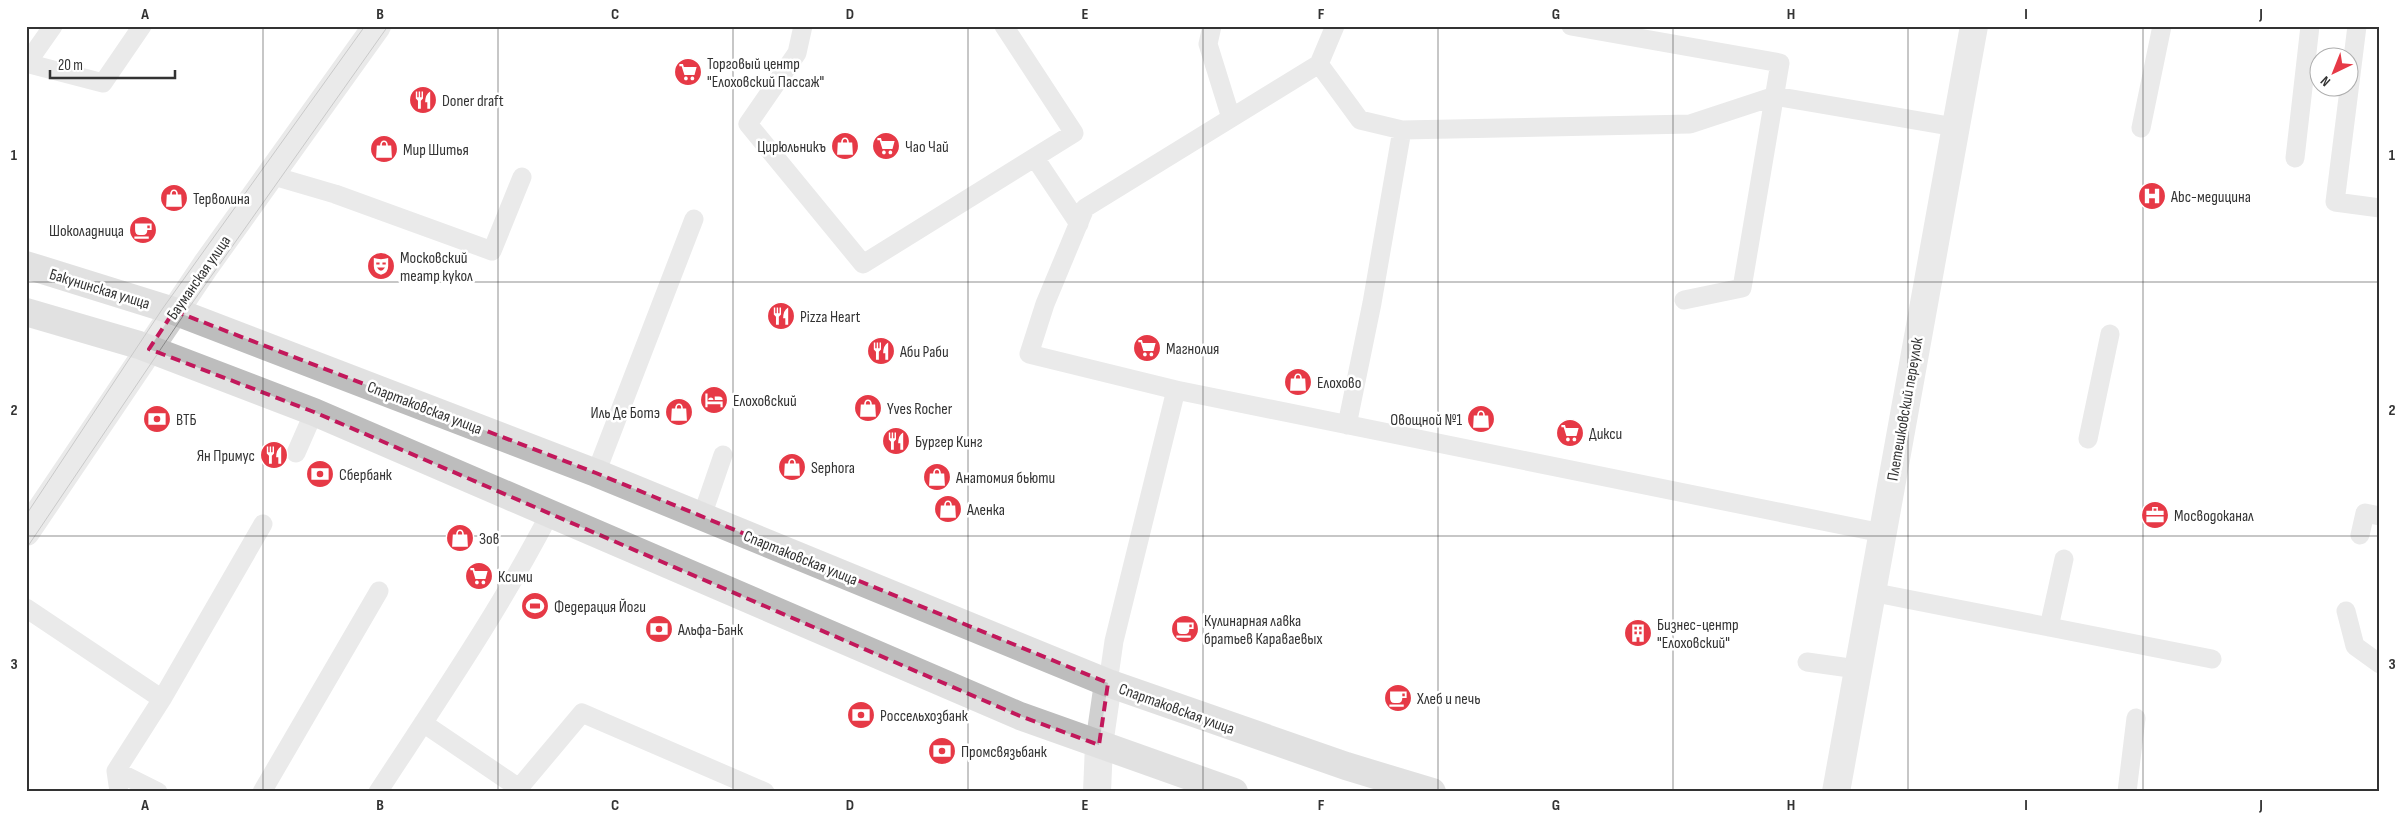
<svg xmlns="http://www.w3.org/2000/svg" width="2406" height="818" viewBox="0 0 2406 818" font-family="'Sofia Sans Condensed',sans-serif">
	<style>
		.lines { fill: none; stroke-linecap: round; stroke-linejoin: round }
		.service { stroke: #d0d0d0; stroke-width: 19 }
		.minor { stroke: #d0d0d0; stroke-width: 28 }
		.tertiary { stroke: #d0d0d0; stroke-width: 28 }
		.secondary { stroke: #bdbdbd; stroke-width: 28 }
		.tram { stroke: #888; stroke-width: 1 }
		.marked { fill: none; stroke: #c2185b; stroke-width: 4; stroke-dasharray: 10 6; stroke-linejoin: round }
		.grid { fill: none; stroke: #333; stroke-width: 1; stroke-opacity: 0.55 }
		.labels { text-anchor: middle; stroke-width: 5; stroke-linejoin: round; paint-order: stroke }
		.poi-label { font-size: 16px; fill: #333; stroke: #fff; text-anchor: start }
		.street-label { font-size: 16px; fill: #333; stroke: #fff }
		.neatline { fill: none; stroke: #333; stroke-width: 2 }
		.grid-label { font-size: 16px; text-anchor: middle; font-weight: bold; fill: #333 }
	</style>
	<rect width="100%" height="100%" fill="#fff"/>
	<g class="lines">
		<path class="service" d="M803 26 797 53 748 124 863 264 1074 133 1004 26
			M1212 26 1208 44 1231 118
			M1335 26 1319 64 1085 208 1045 304 1029 354 1176 390 1882 533
			M1571 26 1780 63 1742 288 1684 300
			M2357 26 2335 202 2380 208
			M26 63 103 83 142 26
			M27 63 53 26
			M1319 64 1360 120 1402 130 1690 124 1775 96 1955 127
			M2141 128 2162 26
			M1035 158 1079 224
			M2295 158 2310 26
			M270 175 335 194 492 251 522 177
			M1347 425 1372 303 1402 130
			M2088 439 2110 334
			M296 453 314 412
			M596 473 694 219
			M702 516 723 455
			M2360 535 2365 513 2380 516
			M1871 592 2212 659
			M26 608 162 699
			M2346 611 2355 646 2380 664
			M2049 627 2064 559
			M1807 662 1857 669
			M1108 683 1114 641 1176 390
			M423 723 519 788 582 713 765 792
			M116 771 158 792
			M119 792 116 771 162 699 263 524
			M262 792 379 591
			M378 792C438 700 500 610 550 513
			M2127 792 2136 718"/>
		<path class="minor" d="M26 532 206 265 377 26
			M1836 792 1974 26"/>
		<path class="tertiary" d="M1097 792 1099 745 1108 683"/>
		<path class="secondary" d="M26 265 174 311 596 473 1108 683 1346 766 1432 792
			M26 312 139 345 314 412 1020 716 1234 792"/>
		<path class="tram" d="M26 515 163 308 365 26
			M26 549 183 316 388 26"/>
	</g>
	<path d="M0 0H2406V818H0ZM174 311 596 473 1108 683 1099 745 1020 716 314 412 149 349Z" fill="#fff" fill-opacity=".55" fill-rule="evenodd"/>
	<path class="marked" d="M174 311 596 473 1108 683 1099 745 1020 716 314 412 149 349Z"/>
	<path class="grid" d="M263 26V792M498 26V792M733 26V792M968 26V792M1203 26V792M1438 26V792M1673 26V792M1908 26V792M2143 26V792M26 282H2380M26 536H2380"/>
	<defs>
		<g id="supermarket-disc" transform="scale(1.4375)"><circle r="9.5" fill="#e63946" stroke="#fff"/><path d="M-6-5.5h2.5l.6 2H6L4.5 2H-2.5L-4.4-4H-6ZM-1.5 3.2a1.3 1.3 0 1 0 .1 0ZM3 3.2a1.3 1.3 0 1 0 .1 0Z" fill="#fff"/></g>
		<g id="restaurant-disc" transform="scale(1.4375)"><circle r="9.5" fill="#e63946" stroke="#fff"/><path d="M-5-6h1v4h1v-4h1v4h1v-4h1v5L-1.5 .5V6h-2V.5L-5-1ZM5-6V6H3V1.5H1.5Q1.5-4 5-6Z" fill="#fff"/></g>
		<g id="shop-disc" transform="scale(1.4375)"><circle r="9.5" fill="#e63946" stroke="#fff"/><path d="M-5-2.5h2.3a2.7 3.5 0 0 1 5.4 0H5L5.5 6h-11ZM-1.5-2.5h3a1.5 2.3 0 0 0-3 0Z" fill="#fff"/></g>
		<g id="hospital-disc" transform="scale(1.4375)"><circle r="9.5" fill="#e63946" stroke="#fff"/><path d="M-5-5h3v3.5h4V-5h3V5h-3V1.5h-4V5h-3Z" fill="#fff"/></g>
		<g id="cafe-disc" transform="scale(1.4375)"><circle r="9.5" fill="#e63946" stroke="#fff"/><path d="M-5.5-4.5H6V0H3Q3 3.5 0 3.5H-2.5Q-5.5 3.5-5.5 0ZM3-3.2v2h1.7v-2ZM-6 4.5H4V6H-6Z" fill="#fff"/></g>
		<g id="theatre-disc" transform="scale(1.4375)"><circle r="9.5" fill="#e63946" stroke="#fff"/><path d="M-5-5.5Q0-4 5-5.5V0Q5 5 0 6Q-5 5-5 0ZM-3.3-2.5H-1v1.5H-3.3ZM1-2.5H3.3v1.5H1ZM-2.8 1Q0 5.5 2.8 1Z" fill="#fff"/></g>
		<g id="hotel-disc" transform="scale(1.4375)"><circle r="9.5" fill="#e63946" stroke="#fff"/><path d="M-6-4.5h1.5V1H6V5H4.5V3h-9V5H-6ZM-4 0a1.8 1.8 0 1 1 3.6 0ZM.5 0V-2.5h3Q6-2.5 6 0Z" fill="#fff"/></g>
		<g id="bank-disc" transform="scale(1.4375)"><circle r="9.5" fill="#e63946" stroke="#fff"/><path d="M-6-4H6V4H-6ZM0-2.3a2.3 2.3 0 1 0 0 4.6a2.3 2.3 0 1 0 0-4.6Z" fill="#fff"/></g>
		<g id="office-disc" transform="scale(1.4375)"><circle r="9.5" fill="#e63946" stroke="#fff"/><path d="M-6-3h4V-5.5h4V-3h4V5H-6ZM-1-4.5V-3h2v-1.5ZM-6 0V1H6V0Z" fill="#fff"/></g>
		<g id="stadium-disc" transform="scale(1.4375)"><circle r="9.5" fill="#e63946" stroke="#fff"/><path d="M0-5a6.5 5 0 1 0 0 10a6.5 5 0 1 0 0-10ZM-3.5-1.8h7v3.6h-7Z" fill="#fff"/></g>
		<g id="building-disc" transform="scale(1.4375)"><circle r="9.5" fill="#e63946" stroke="#fff"/><path d="M-4-6H4V6H1V3H-1V6H-4ZM-2.5-4.3h1.7v1.8h-1.7ZM.8-4.3h1.7v1.8H.8ZM-2.5-1h1.7V.8h-1.7ZM.8-1h1.7V.8H.8Z" fill="#fff"/></g>
	</defs>
	<g fill-rule="evenodd">
		<use href="#supermarket-disc" x="688" y="72"/>
		<use href="#restaurant-disc" x="423" y="100"/>
		<use href="#shop-disc" x="845" y="146"/>
		<use href="#supermarket-disc" x="886" y="146"/>
		<use href="#shop-disc" x="384" y="149"/>
		<use href="#hospital-disc" x="2152" y="196"/>
		<use href="#shop-disc" x="174" y="198"/>
		<use href="#cafe-disc" x="143" y="230"/>
		<use href="#theatre-disc" x="381" y="266"/>
		<use href="#restaurant-disc" x="781" y="316"/>
		<use href="#supermarket-disc" x="1147" y="348"/>
		<use href="#restaurant-disc" x="881" y="351"/>
		<use href="#shop-disc" x="1298" y="382"/>
		<use href="#hotel-disc" x="714" y="400"/>
		<use href="#shop-disc" x="868" y="408"/>
		<use href="#shop-disc" x="679" y="412"/>
		<use href="#bank-disc" x="157" y="419"/>
		<use href="#shop-disc" x="1481" y="419"/>
		<use href="#supermarket-disc" x="1570" y="433"/>
		<use href="#restaurant-disc" x="896" y="441"/>
		<use href="#restaurant-disc" x="274" y="455"/>
		<use href="#shop-disc" x="792" y="467"/>
		<use href="#bank-disc" x="320" y="474"/>
		<use href="#shop-disc" x="937" y="477"/>
		<use href="#shop-disc" x="948" y="509"/>
		<use href="#office-disc" x="2155" y="515"/>
		<use href="#shop-disc" x="460" y="538"/>
		<use href="#supermarket-disc" x="479" y="576"/>
		<use href="#stadium-disc" x="535" y="606"/>
		<use href="#bank-disc" x="659" y="629"/>
		<use href="#cafe-disc" x="1185" y="629"/>
		<use href="#building-disc" x="1638" y="633"/>
		<use href="#cafe-disc" x="1398" y="698"/>
		<use href="#bank-disc" x="861" y="715"/>
		<use href="#bank-disc" x="942" y="751"/>
	</g>
	<g class="labels">
		<g class="poi-label">
			<text x="707" y="69">Торговый центр<tspan x="707" dy="18">"Елоховский Пассаж"</tspan></text>
			<text x="442" y="106">Doner draft</text>
			<text x="826" y="152" text-anchor="end">Цирюльникъ</text>
			<text x="905" y="152">Чао Чай</text>
			<text x="403" y="155">Мир Шитья</text>
			<text x="2171" y="202">Abc-медицина</text>
			<text x="193" y="204">Терволина</text>
			<text x="124" y="236" text-anchor="end">Шоколадница</text>
			<text x="400" y="263">Московский<tspan x="400" dy="18">театр кукол</tspan></text>
			<text x="800" y="322">Pizza Heart</text>
			<text x="1166" y="354">Магнолия</text>
			<text x="900" y="357">Аби Раби</text>
			<text x="1317" y="388">Елохово</text>
			<text x="733" y="406">Елоховский</text>
			<text x="887" y="414">Yves Rocher</text>
			<text x="660" y="418" text-anchor="end">Иль Де Ботэ</text>
			<text x="176" y="425">ВТБ</text>
			<text x="1462" y="425" text-anchor="end">Овощной №1</text>
			<text x="1589" y="439">Дикси</text>
			<text x="915" y="447">Бургер Кинг</text>
			<text x="255" y="461" text-anchor="end">Ян Примус</text>
			<text x="811" y="473">Sephora</text>
			<text x="339" y="480">Сбербанк</text>
			<text x="956" y="483">Анатомия бьюти</text>
			<text x="967" y="515">Аленка</text>
			<text x="2174" y="521">Мосводоканал</text>
			<text x="479" y="544">Зов</text>
			<text x="498" y="582">Ксими</text>
			<text x="554" y="612">Федерация Йоги</text>
			<text x="1204" y="626">Кулинарная лавка<tspan x="1204" dy="18">братьев Караваевых</tspan></text>
			<text x="1657" y="630">Бизнес-центр<tspan x="1657" dy="18">"Елоховский"</tspan></text>
			<text x="678" y="635">Альфа-Банк</text>
			<text x="1417" y="704">Хлеб и печь</text>
			<text x="880" y="721">Россельхозбанк</text>
			<text x="961" y="757">Промсвязьбанк</text>
		</g>
		<g class="street-label">
			<text transform="translate(198 277) rotate(-55)" y="6">Бауманская улица</text>
			<text transform="translate(100 288) rotate(17)" y="6">Бакунинская улица</text>
			<text transform="translate(425 407) rotate(21)" y="6">Спартаковская улица</text>
			<text transform="translate(1904 409) rotate(-80)" y="6">Плетешковский переулок</text>
			<text transform="translate(801 557) rotate(22)" y="6">Спартаковская улица</text>
			<text transform="translate(1177 708) rotate(20)" y="6">Спартаковская улица</text>
		</g>
	</g>
	<rect width="2406" height="818" fill="none" stroke="#ffffff" stroke-width="55"/>
	<g transform="translate(2334 72) rotate(223)"><circle r="24" fill="#ffffff" stroke="#adadad"/>
	<path d="M0-4L9 19L0 12L-9 19Z" fill="#e63946"/>
	<text y="-8" font-size="14" font-weight="bold" text-anchor="middle" fill="#333333">N</text>
	</g>
	<path d="M50 70v8h125v-8" fill="none" stroke="#333333" stroke-width="2.5"/>
	<text x="58" y="70" font-size="15" fill="#333333" stroke="#ffffff" stroke-width="4" paint-order="stroke">20 m</text>
	<rect x="28" y="28" width="2350" height="762" class="neatline"/>
	<g class="grid-label">
		<text x="145" y="19">A</text>
		<text x="380" y="19">B</text>
		<text x="615" y="19">C</text>
		<text x="850" y="19">D</text>
		<text x="1085" y="19">E</text>
		<text x="1321" y="19">F</text>
		<text x="1556" y="19">G</text>
		<text x="1791" y="19">H</text>
		<text x="2026" y="19">I</text>
		<text x="2261" y="19">J</text>
		<text x="14" y="160">1</text>
		<text x="2392" y="160">1</text>
		<text x="14" y="415">2</text>
		<text x="2392" y="415">2</text>
		<text x="14" y="669">3</text>
		<text x="2392" y="669">3</text>
		<text x="145" y="810">A</text>
		<text x="380" y="810">B</text>
		<text x="615" y="810">C</text>
		<text x="850" y="810">D</text>
		<text x="1085" y="810">E</text>
		<text x="1321" y="810">F</text>
		<text x="1556" y="810">G</text>
		<text x="1791" y="810">H</text>
		<text x="2026" y="810">I</text>
		<text x="2261" y="810">J</text>
	</g>
</svg>
